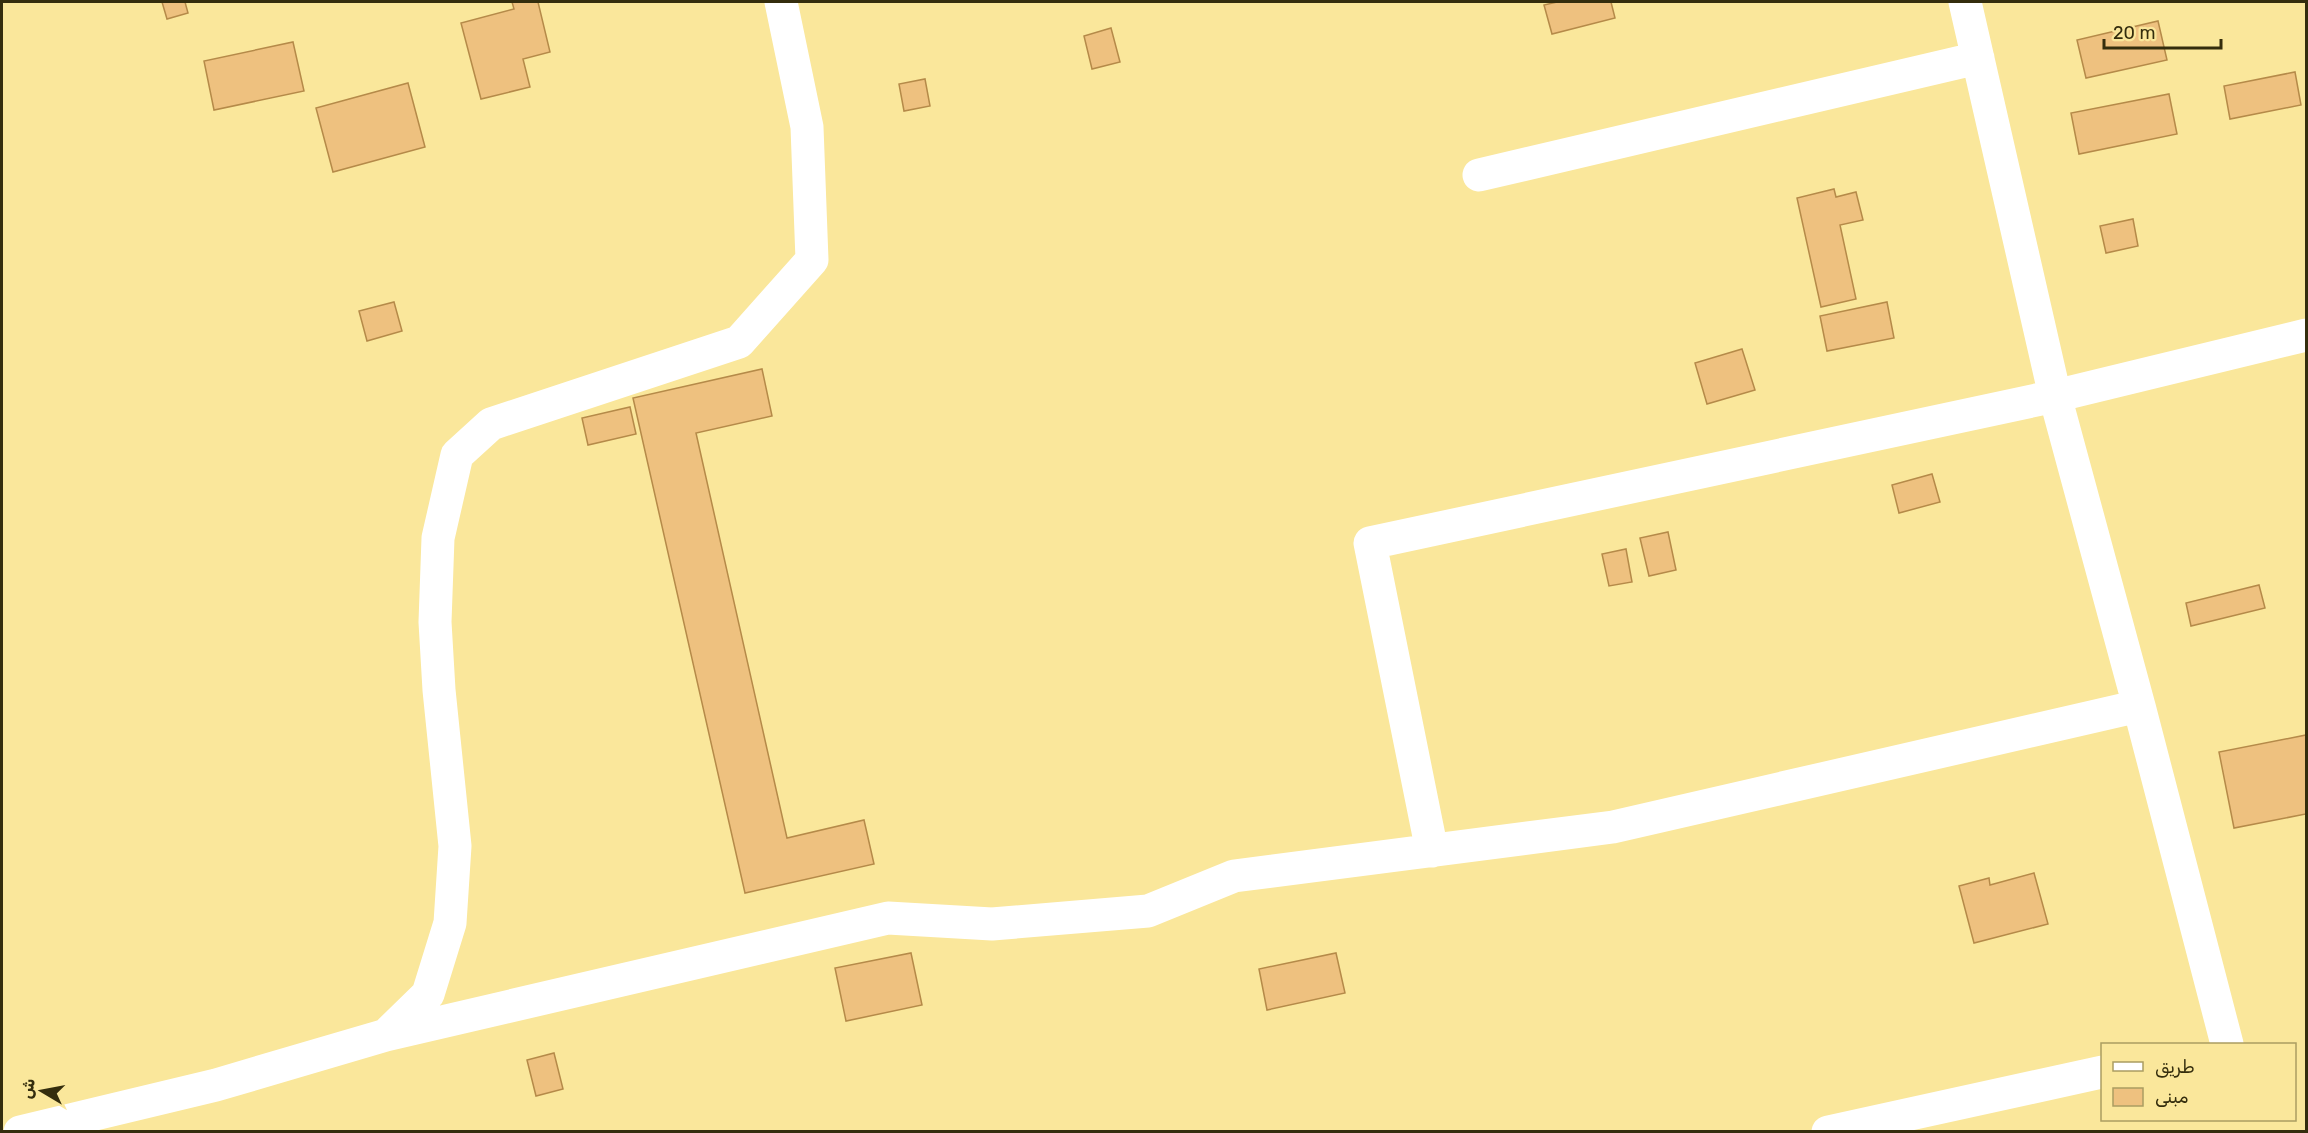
<svg xmlns="http://www.w3.org/2000/svg" width="2308" height="1133" viewBox="0 0 2308 1133" font-family="Rubik,'Noto Naskh Arabic',sans-serif">
	<style>
		.building { fill: #eec17f; stroke: #b58a49; stroke-width: 1.5 }
		.lines { fill: none; stroke-linecap: round; stroke-linejoin: round }
		.street { stroke: #fff; stroke-width: 33 }
	</style>
	<rect width="100%" height="100%" fill="#fae79b"/>
	<path class="building" d="M162 2H185L188 13 167 19Z
		M512 2H538L550 52 523 59 530 87 481 99 461 23 514 9Z
		M1557 2H1611L1615 18 1552 34 1544 5Z
		M2158 21 2167 60 2086 78 2077 40Z
		M1111 28 1120 62 1092 69 1084 36Z
		M293 42 304 91 214 110 204 61Z
		M2295 72 2301 105 2230 119 2224 86Z
		M925 79 930 106 904 111 899 84Z
		M408 83 425 147 333 172 316 108Z
		M2169 94 2177 134 2079 154 2071 113Z
		M1834 189 1836 197 1856 192 1863 220 1840 225 1856 299 1821 307 1797 198Z
		M2133 219 2138 246 2106 253 2100 226Z
		M394 302 402 331 367 341 359 311Z
		M1887 302 1894 338 1827 351 1820 316Z
		M1742 349 1755 390 1707 404 1695 363Z
		M762 369 772 416 696 433 787 838 864 820 874 864 745 893 633 398Z
		M630 407 636 434 588 445 582 418Z
		M1932 474 1940 502 1899 513 1892 485Z
		M1668 532 1676 570 1649 576 1640 538Z
		M1626 549 1632 582 1609 586 1602 554Z
		M2259 585 2265 608 2191 626 2186 603Z
		M2306 735V814L2234 828 2219 752Z
		M2034 873 2048 924 1974 943 1959 886 1989 878 1990 885Z
		M911 953 922 1005 846 1021 835 968Z
		M1336 953 1345 993 1267 1010 1259 969Z
		M554 1053 563 1089 536 1096 527 1060Z"/>
	<g class="lines">
		<path class="street" d="M1479 175 1978 58
			M2139 706 2227 1044
			M1432 851 1370 543 2055 396 1965 2
			M386 1035 888 918 992 924 1148 911 1234 876 1613 827 2139 706 2055 396 2306 335
			M20 1132 216 1085 386 1035 428 994 450 923 455 846 439 690 435 622 438 538 457 455 491 424 739 342 812 260 807 127 781 2
			M1828 1132 2102 1072"/>
	</g>
	<rect width="2308" height="1133" fill="none" stroke="#342d0d" stroke-width="6"/>
	<rect x="2101" y="1043" width="195" height="78" fill="#fae79b" stroke="#ab9d62" stroke-width="1.5"/>
	<rect x="2113" y="1062" width="30" height="9" fill="#ffffff" stroke="#ab9d62" stroke-width="1.5"/>
	<text x="2155" y="1073" font-size="18" fill="#342d0d">طريق</text>
	<rect x="2113" y="1088" width="30" height="18" fill="#eec17f" stroke="#ab9d62" stroke-width="1.5"/>
	<text x="2155" y="1103" font-size="18" fill="#342d0d">مبنى</text>
	<g transform="translate(42 1091) rotate(280)" stroke="#fae79b" stroke-width="4.5" paint-order="stroke">
	<path d="M0-4.5L10 22L0 15L-10 22Z" fill="#342d0d"/>
	<text y="-9" font-size="16" font-weight="bold" text-anchor="middle" fill="#342d0d">ش</text>
	</g>
	<path d="M2104 39v9h117v-9" fill="none" stroke="#342d0d" stroke-width="3"/>
	<text x="2113" y="39" font-size="18" fill="#342d0d" stroke="#fae79b" stroke-width="4.5" paint-order="stroke">20 m</text>
</svg>
